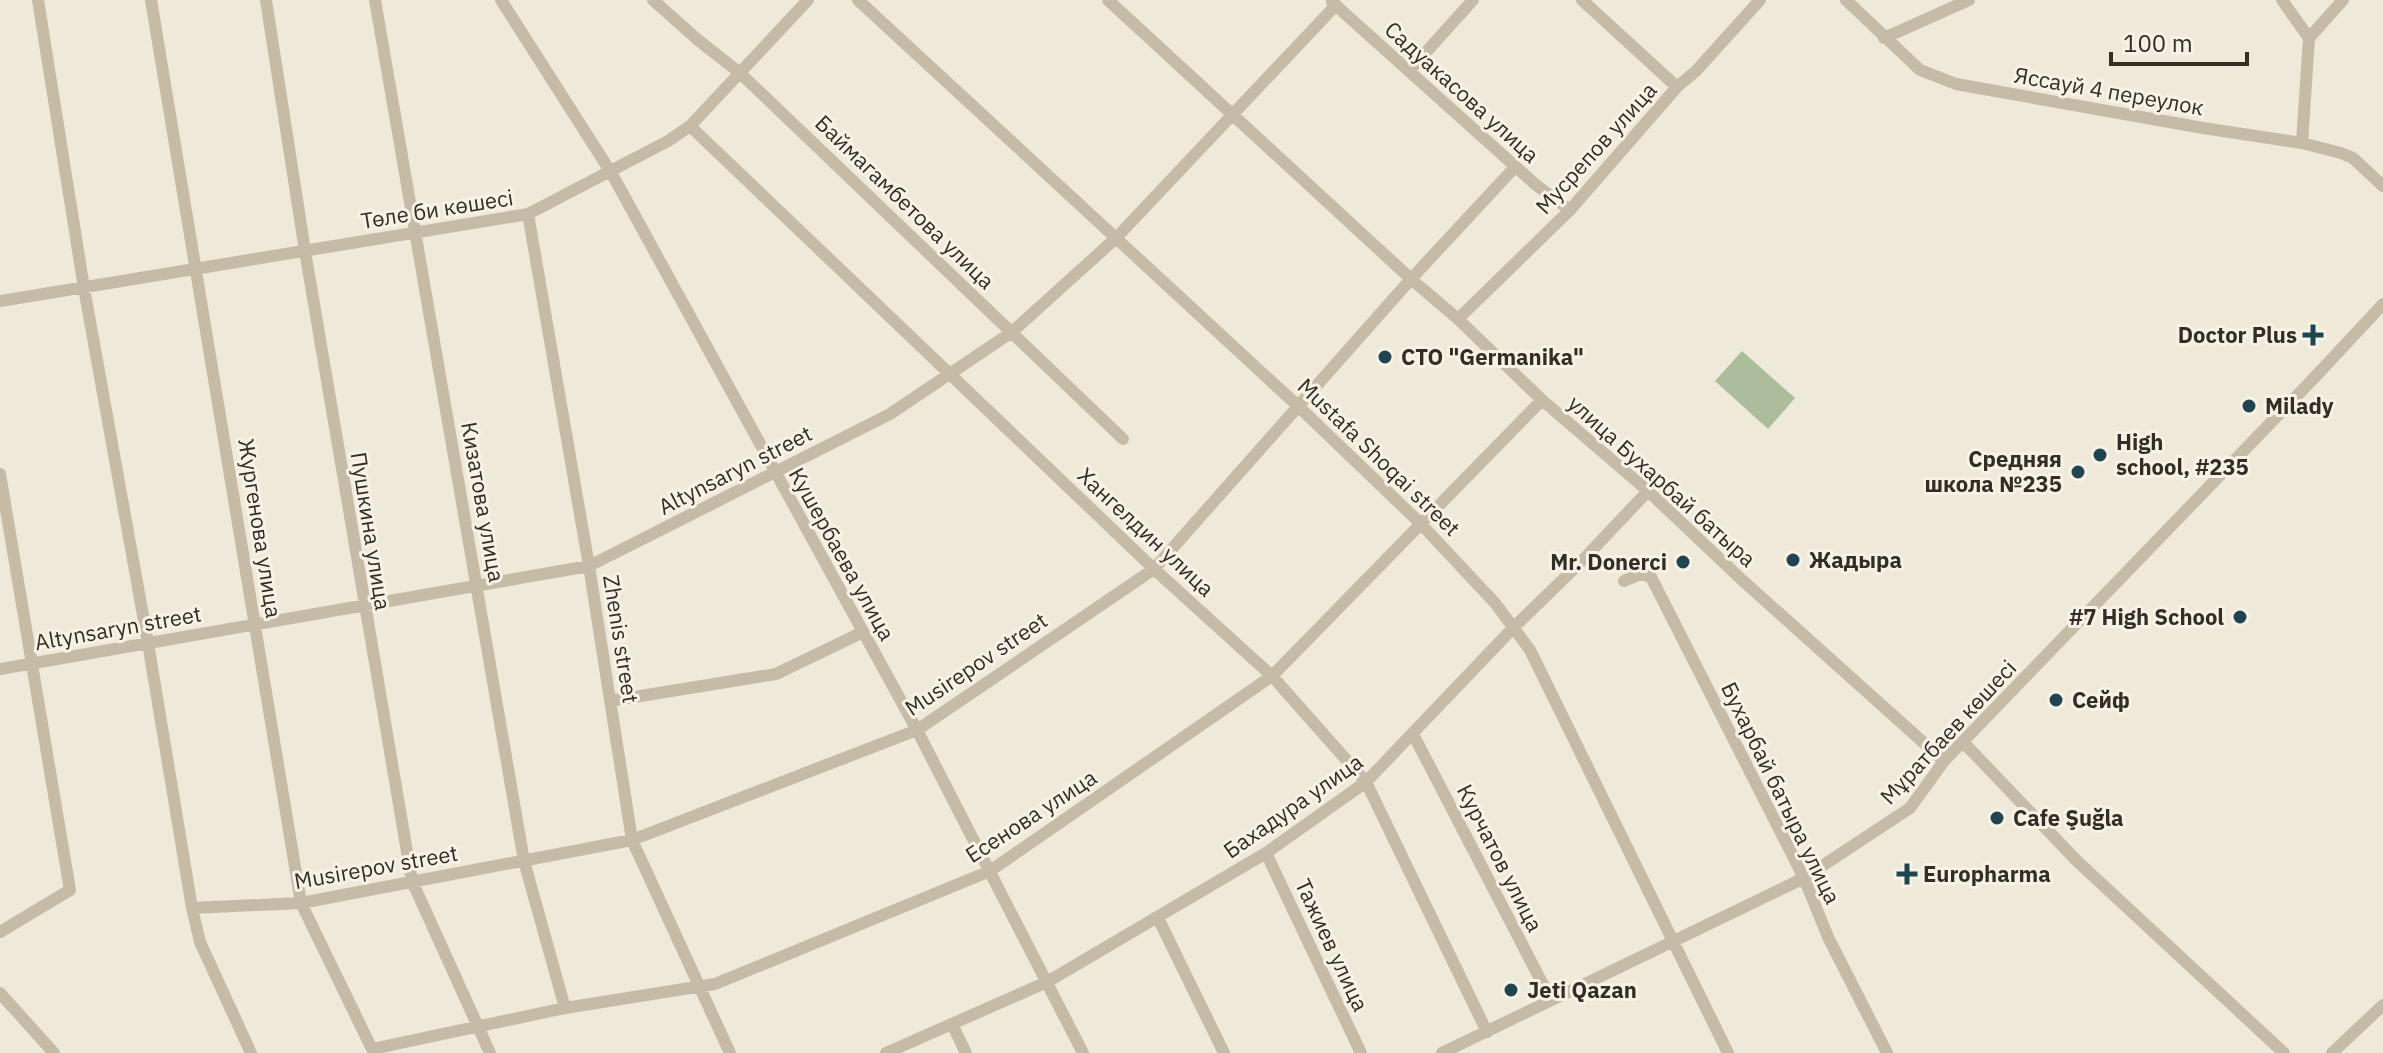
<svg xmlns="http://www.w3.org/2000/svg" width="2383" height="1053" viewBox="0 0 2383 1053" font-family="'IBM Plex Sans',sans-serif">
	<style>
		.green { fill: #abbd9a }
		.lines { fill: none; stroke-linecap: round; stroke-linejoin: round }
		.minor { stroke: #c6bba6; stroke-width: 12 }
		.poi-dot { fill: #1f4551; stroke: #f7f2e5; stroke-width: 3 }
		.labels { text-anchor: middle; stroke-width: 6; stroke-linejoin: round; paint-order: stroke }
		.street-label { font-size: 22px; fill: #332d26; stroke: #f7f2e5 }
		.poi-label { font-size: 22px; font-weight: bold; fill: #332d26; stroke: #f7f2e5; text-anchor: start }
	</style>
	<rect width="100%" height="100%" fill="#efe9d9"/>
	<path class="green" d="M1742 351 1795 398 1768 429 1715 381Z"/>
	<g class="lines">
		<path class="minor" d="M38 0 84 288 148 643 192 908 200 942 251 1053
			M151 0 301 903 372 1049 565 1008 715 984 990 871 1272 676 1542 400
			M266 0 305 251 412 881 490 1053
			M375 0 524 861 565 1008
			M501 0 612 174 917 730 1083 1053
			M653 0 698 40 740 73 1123 439
			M858 0 1299 407 1420 523 1495 603 1530 650 1728 1053
			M1108 0 1411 279 1458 319 1542 400 1648 491 1741 579 1944 761
			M1582 0 1677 87
			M1846 0 1920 70 1956 84 2203 128 2302 143 2341 153 2353 158 2383 186
			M2282 0 2309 38
			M1332 2 1536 185 1570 210
			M1884 38 1969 0
			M1409 71 1473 0
			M690 126 1154 569 1272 676 1366 782 1487 1032
			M2302 143 2309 38 2343 0
			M528 214 589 566 632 840 730 1053
			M0 301 528 214 668 141 690 126 808 0
			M1458 319 1570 210 1677 87 1696 71 1760 0
			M0 474 70 890 0 932
			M1624 581 1640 574 1651 577 1804 878 1828 937 1887 1053
			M0 669 589 566 890 414 1012 332 1116 238 1336 5
			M610 701 776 674 863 632
			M1413 734 1551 1000
			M1964 743 2077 861 2284 1053
			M1266 853 1361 1053
			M192 908 301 903 632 840 917 730 1154 569 1411 279 1515 167
			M1158 918 1224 1053
			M0 993 54 1053
			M952 1024 966 1053
			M886 1053 1047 982 1266 853 1366 782 1514 627 1579 564 1648 491
			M1442 1053 1804 878 1910 808 1944 761 2315 377 2383 304
			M2332 1053 2383 1005"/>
	</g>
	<g class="poi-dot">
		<path d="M2309 323h8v8h8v8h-8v8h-8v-8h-8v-8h8z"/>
		<circle cx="1385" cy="357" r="8"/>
		<circle cx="2249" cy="406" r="8"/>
		<circle cx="2100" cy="455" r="8"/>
		<circle cx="2078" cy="472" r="8"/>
		<circle cx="1793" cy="560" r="8"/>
		<circle cx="1683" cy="562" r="8"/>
		<circle cx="2240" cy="617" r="8"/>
		<circle cx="2056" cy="700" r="8"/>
		<circle cx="1997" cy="818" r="8"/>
		<path d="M1903 862h8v8h8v8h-8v8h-8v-8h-8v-8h8z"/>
		<circle cx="1511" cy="990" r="8"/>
	</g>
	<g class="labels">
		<g class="street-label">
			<text transform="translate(2109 91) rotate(10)" y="8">Яссауй 4 переулок</text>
			<text transform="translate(1462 92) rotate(42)" y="8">Садуакасова улица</text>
			<text transform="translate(1596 148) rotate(-48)" y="8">Мусрепов улица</text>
			<text transform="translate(905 202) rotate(44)" y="8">Баймагамбетова улица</text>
			<text transform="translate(437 209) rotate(-9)" y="8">Төле би көшесі</text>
			<text transform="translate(1379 457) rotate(44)" y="8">Mustafa Shoqai street</text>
			<text transform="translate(735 470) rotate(-27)" y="8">Altynsaryn street</text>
			<text transform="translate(1662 481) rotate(42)" y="8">улица Бухарбай батыра</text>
			<text transform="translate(483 502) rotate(80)" y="8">Кизатова улица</text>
			<text transform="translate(260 528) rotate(81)" y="8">Жургенова улица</text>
			<text transform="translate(371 531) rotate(81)" y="8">Пушкина улица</text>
			<text transform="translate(1146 532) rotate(43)" y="8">Хангелдин улица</text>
			<text transform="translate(842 554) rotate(61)" y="8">Кушербаева улица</text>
			<text transform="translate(118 628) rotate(-10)" y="8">Altynsaryn street</text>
			<text transform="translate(621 639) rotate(81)" y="8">Zhenis street</text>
			<text transform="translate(976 664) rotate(-34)" y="8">Musirepov street</text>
			<text transform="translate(1948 732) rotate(-47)" y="8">Мұратбаев көшесі</text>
			<text transform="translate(1781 793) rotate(64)" y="8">Бухарбай батыра улица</text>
			<text transform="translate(1293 806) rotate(-35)" y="8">Бахадура улица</text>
			<text transform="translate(1031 816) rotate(-33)" y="8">Есенова улица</text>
			<text transform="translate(1500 858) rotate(63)" y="8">Курчатов улица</text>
			<text transform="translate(376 867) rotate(-10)" y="8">Musirepov street</text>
			<text transform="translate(1332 945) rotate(65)" y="8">Тажиев улица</text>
		</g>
		<g class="poi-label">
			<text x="2297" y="343" text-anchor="end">Doctor Plus</text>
			<text x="1401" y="365">СТО "Germanika"</text>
			<text x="2265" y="414">Milady</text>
			<text x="2116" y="450">High<tspan x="2116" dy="25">school, #235</tspan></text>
			<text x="2062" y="467" text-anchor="end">Средняя<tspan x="2062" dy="25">школа №235</tspan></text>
			<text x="1809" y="568">Жадыра</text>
			<text x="1667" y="570" text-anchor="end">Mr. Donerci</text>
			<text x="2224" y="625" text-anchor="end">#7 High School</text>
			<text x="2072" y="708">Сейф</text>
			<text x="2013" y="826">Cafe Şuğla</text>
			<text x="1923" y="882">Europharma</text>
			<text x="1527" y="998">Jeti Qazan</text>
		</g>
	</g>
	<path d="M2111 52v12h136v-12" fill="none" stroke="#332d26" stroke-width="4"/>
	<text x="2123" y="52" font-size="24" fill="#332d26" stroke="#f7f2e5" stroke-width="6" paint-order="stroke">100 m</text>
</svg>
